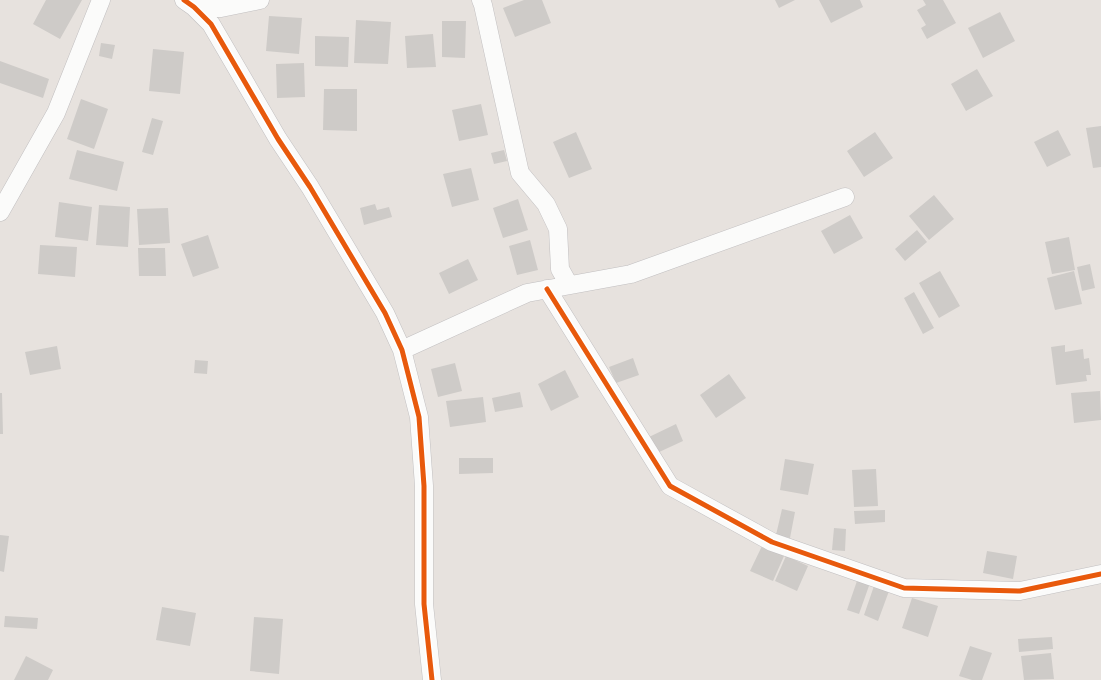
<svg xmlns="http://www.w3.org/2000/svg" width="1101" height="680" viewBox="0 0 1101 680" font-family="Inter,sans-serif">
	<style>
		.building { fill: #cecbc8 }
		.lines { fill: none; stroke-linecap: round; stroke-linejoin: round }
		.minor-casing { stroke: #c1bfc0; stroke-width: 19 }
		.minor { stroke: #fbfbfa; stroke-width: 18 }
		.cycleway-casing { stroke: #fff; stroke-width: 8 }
		.cycleway { stroke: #e8590c; stroke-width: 5 }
	</style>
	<rect width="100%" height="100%" fill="#e7e2de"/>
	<path class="building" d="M46 0H82L60 39 33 24Z
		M524 0H542L551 23 515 37 503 8Z
		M775 0H795L779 8Z
		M819 0H860L863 7 831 23Z
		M923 0H943L956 23 927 39 921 28 926 25 917 10 926 5Z
		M1000 12 1015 41 983 58 968 28Z
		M269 16 302 18 299 54 266 51Z
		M356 20 391 22 388 64 354 63Z
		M442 21H466L465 58 442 57Z
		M433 34 436 67 407 68 405 36Z
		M315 36 349 37 348 67 315 66Z
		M101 43 115 45 112 59 99 56Z
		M153 49 184 52 180 94 149 91Z
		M0 61 49 79 43 98 0 83Z
		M304 63 305 97 277 98 276 64Z
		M977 69 993 96 966 111 951 84Z
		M324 89H357V131L323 130Z
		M81 99 108 109 94 149 67 139Z
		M481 104 488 135 459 141 452 110Z
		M152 118 163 121 153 155 142 152Z
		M1101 126V167L1093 168 1086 128Z
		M1058 130 1071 155 1047 167 1034 142Z
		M576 132 592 169 569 178 553 142Z
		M875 132 893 158 864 177 847 151Z
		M77 150 124 162 117 191 69 179Z
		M504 150 507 161 494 164 491 153Z
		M471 168 479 200 452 207 443 174Z
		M934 195 954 219 929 240 909 216Z
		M518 199 528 230 503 238 493 208Z
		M59 202 92 207 88 241 55 237Z
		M375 204 377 210 389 207 392 217 364 225 360 208Z
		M99 205 130 207 128 247 96 245Z
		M168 208 170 243 139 245 137 209Z
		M850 215 863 238 834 254 821 231Z
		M917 230 927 242 905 261 895 249Z
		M208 235 219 268 193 277 181 244Z
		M1069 237 1075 270 1052 274 1045 242Z
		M530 240 538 270 517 275 509 246Z
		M40 245 77 247 75 277 38 274Z
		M138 248H165L166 276H139Z
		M468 259 478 280 449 294 439 273Z
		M1090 264 1095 288 1082 291 1077 267Z
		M940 271 960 306 939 318 919 283Z
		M1074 271 1082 304 1055 310 1047 278Z
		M914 292 934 328 923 334 904 298Z
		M1065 345V352L1083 349 1084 359 1089 358 1091 375H1086L1087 381 1056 385 1051 347Z
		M57 346 61 369 30 375 25 352Z
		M633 358 639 375 616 383 609 367Z
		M195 360 208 361 207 374 194 373Z
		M455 363 462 391 438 397 431 369Z
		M565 370 579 397 551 411 538 384Z
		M729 374 746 398 716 418 700 395Z
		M1100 391 1101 420 1074 423 1071 393Z
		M520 392 523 407 495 412 492 398Z
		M0 393H2L3 434H0Z
		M483 397 486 422 450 427 446 401Z
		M676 424 683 441 657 453 649 437Z
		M459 458H493V473L459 474Z
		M785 459 814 464 808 495 780 490Z
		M876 469 878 506 854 507 852 470Z
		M782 509 795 512 790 538 776 535Z
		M885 510V522L855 524 854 511Z
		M834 528 846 529 845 551 832 550Z
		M0 535 9 536 4 572 0 571Z
		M762 546 784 556 773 581 750 571Z
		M987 551 1017 556 1013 579 983 573Z
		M786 556 808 566 797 591 775 581Z
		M858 578 870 583 859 614 847 610Z
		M874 586 889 591 878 621 864 615Z
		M912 598 938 606 928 637 902 628Z
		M162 607 196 613 190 646 156 640Z
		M5 616 38 618 37 629 4 627Z
		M254 617 283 619 279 674 250 671Z
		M1052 637 1053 649 1019 652 1018 639Z
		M970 646 992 653 982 680H972L959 676Z
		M1051 653 1054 679 1024 680 1021 656Z
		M26 656 53 670 48 680H14Z"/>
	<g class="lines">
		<g class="minor-casing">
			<path id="minor" d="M184 0 194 7 211 24 278 139 310 187 385 313 402 350 419 417 424 486V604L432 680
				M481 0 483 5 520 173 546 204 558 229 560 269 569 285
				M194 7 221 8 260 0
				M0 212 56 113 101 0
				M547 289 670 486 772 542 904 588 1020 591 1101 574
				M402 350 527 293 631 274 845 197"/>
		</g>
		<use href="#minor" class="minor"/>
		<g class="cycleway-casing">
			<path id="cycleway" d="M184 0 194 7 211 24 278 139 310 187 385 313 402 350 419 417 424 486V604L432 680
				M547 289 670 486 772 542 904 588 1020 591 1101 574"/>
		</g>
		<use href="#cycleway" class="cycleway"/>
	</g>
</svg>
